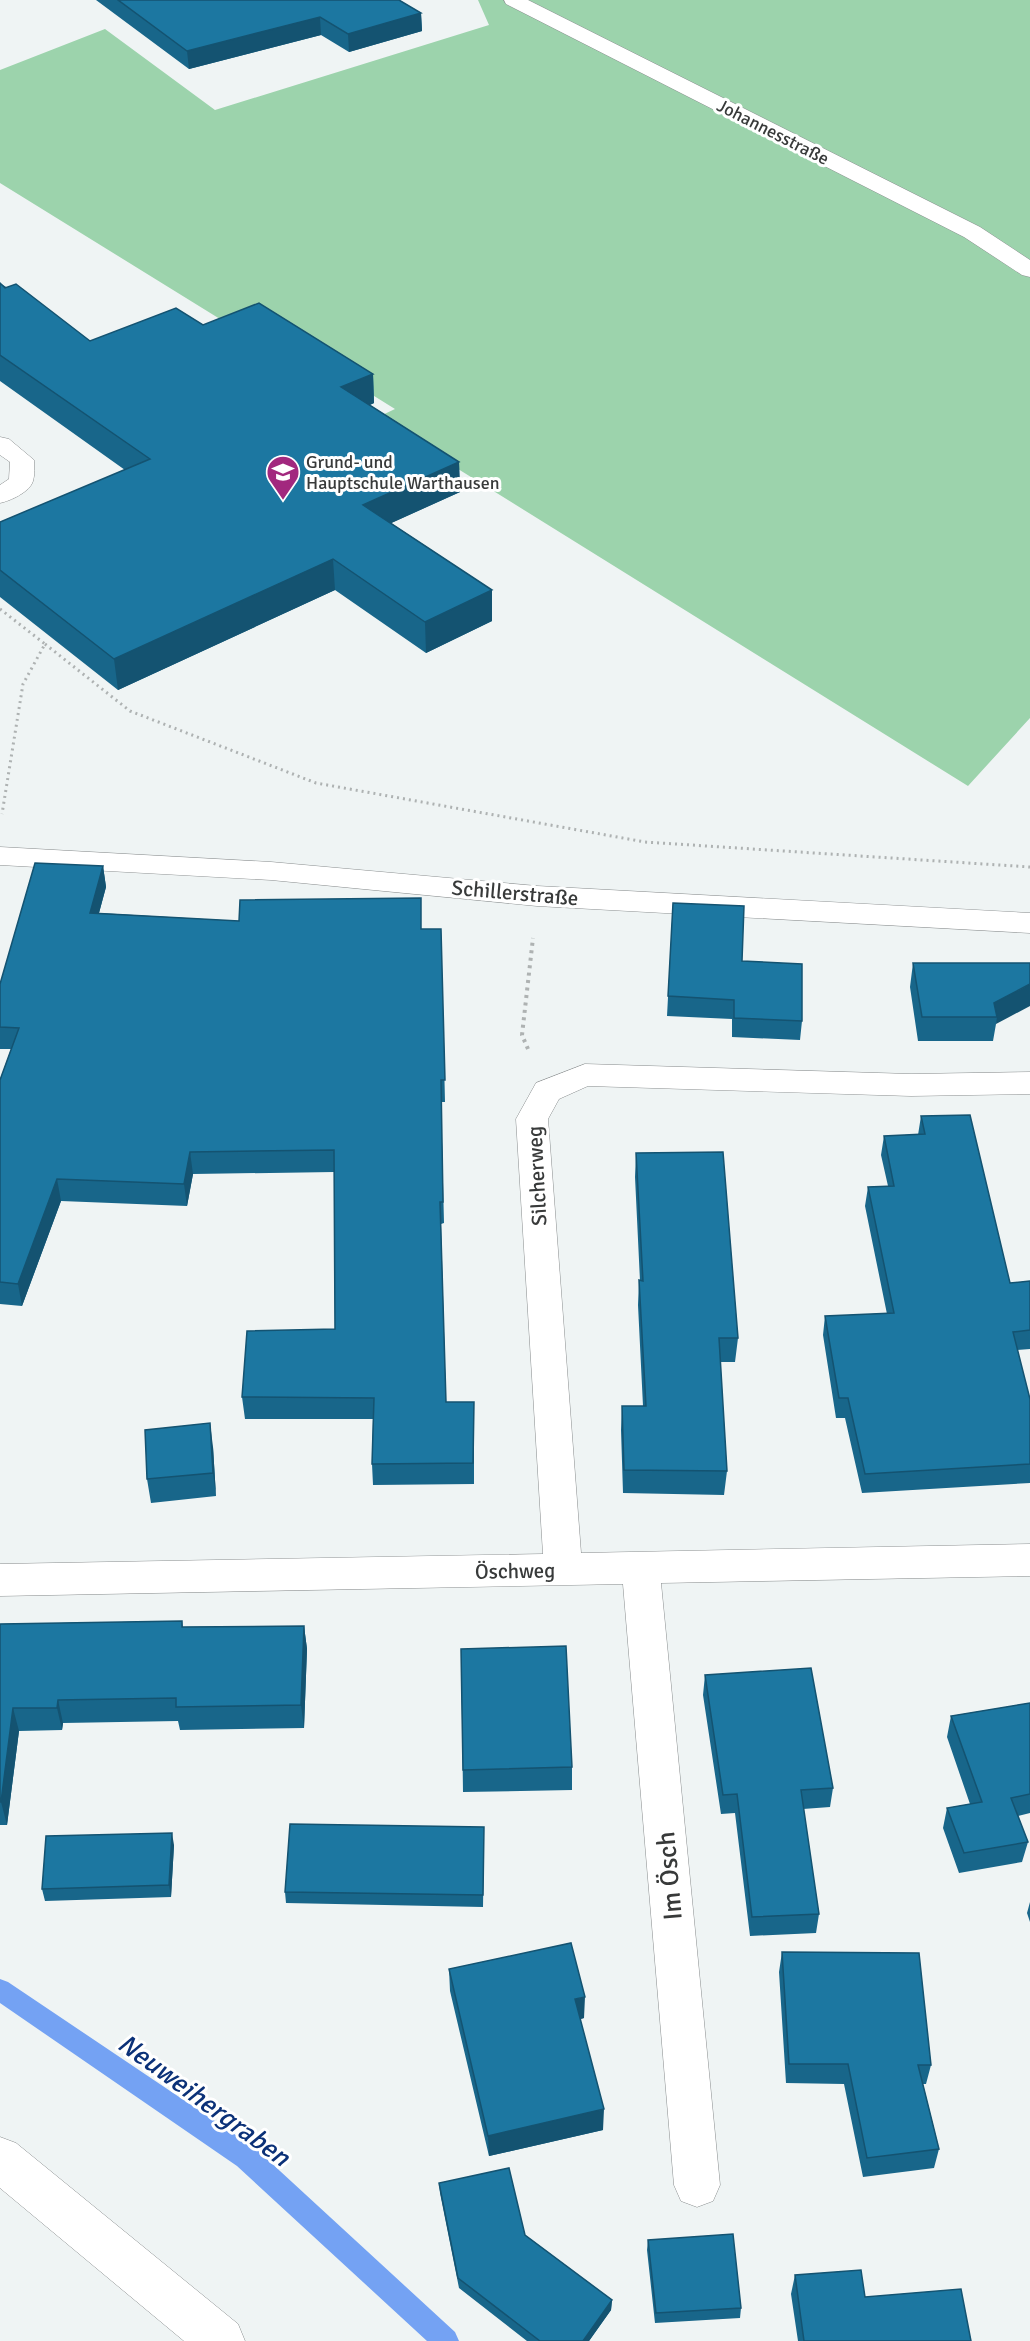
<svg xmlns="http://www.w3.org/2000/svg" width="1030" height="2341" viewBox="0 0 1030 2341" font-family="Signika,sans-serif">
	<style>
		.green { fill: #9cd3ac }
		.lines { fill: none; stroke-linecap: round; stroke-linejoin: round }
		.stream { fill: #74a2f3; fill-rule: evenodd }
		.street-casing { stroke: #898d8e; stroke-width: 1 }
		.path-far1 { stroke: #aeb2b2; stroke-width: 3; stroke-dasharray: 2 4; stroke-linecap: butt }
		.path { stroke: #aeb2b2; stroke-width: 4; stroke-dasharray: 3 4.5; stroke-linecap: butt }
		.street { fill: #fff; fill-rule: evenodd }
		.wall { fill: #18668a }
		.shaded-wall { fill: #145371 }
		.building { fill: #1c77a1; stroke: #145371; stroke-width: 1.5 }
		.labels { text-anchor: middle; stroke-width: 6; stroke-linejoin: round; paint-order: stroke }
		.far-street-label { font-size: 18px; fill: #383a3a; stroke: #fff }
		.far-poi-label { font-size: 18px; fill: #383a3a; stroke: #fff; text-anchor: start }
		.street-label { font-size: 21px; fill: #383a3a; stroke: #fff }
		.near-street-label { font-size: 26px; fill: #383a3a; stroke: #fff }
		.near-water-label { font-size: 27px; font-style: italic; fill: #0b3178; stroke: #fff }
	</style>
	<rect width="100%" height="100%" fill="#eff4f4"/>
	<path class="green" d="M478 0H1030V718L968 786 376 418 395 409 260 325 241 332 0 183V70L105 29 215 110 489 25Z"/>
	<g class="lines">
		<path class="stream" d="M0 1979 8 1982 255 2148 455 2332 459 2341H427L237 2166 0 2003Z"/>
		<g class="street-casing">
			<path id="street" d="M504 0H528L980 227 1030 260V277L1022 275 964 237 506 4Z
				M0 437 9 439 34 460C34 466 35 475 33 481 30 492 10 501 0 503V485L9 479 10 462 0 455Z
				M0 847 271 862 537 886 1030 913V933L537 906 271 880 0 865Z
				M585 1064 911 1074 1030 1072V1094L911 1096 588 1086 559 1099 548 1119 581 1553 1030 1544V1576L661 1583 720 2185 713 2201 697 2207 681 2201 674 2185 623 1584 0 1596V1564L543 1554 516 1119 536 1083Z
				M0 2137 16 2143 238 2324 245 2341H184L0 2188Z"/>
		</g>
		<path class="path-far1" d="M0 609 45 644 23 684 2 814
			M45 644 130 711 316 783 645 842 1030 867"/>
		<path class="path" d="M528 1049 522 1035 533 938"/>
		<use href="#street" class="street"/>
	</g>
	<path class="wall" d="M96 0H399L421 13 422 31 349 52 321 35 189 69Z
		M0 283 90 341 203 325 373 374 374 403 370 405 459 462 460 492 391 523 492 590V621L426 653 335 590 118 690 0 597V522L125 470 0 381Z
		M103 866 106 887 99 913 239 921 422 929H441L445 1102H441L444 1223 441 1224 446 1402H474V1484L373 1485 372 1464 373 1419H245L242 1397 335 1329 334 1172 193 1174 187 1206 61 1201 22 1306 0 1304V1080L11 1049H0V984Z
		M673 903 742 961 802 1021 800 1040 732 1037V1019L667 1016Z
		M913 963H1030L996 1024 993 1041H918L910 987Z
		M921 1116 1010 1283 1030 1281V1349L1017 1350 1030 1399V1483L862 1493 845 1418H836L823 1335 825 1316 887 1314 865 1206 868 1187 888 1186 881 1155 884 1136 918 1135Z
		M636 1153 738 1338 735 1362H720L727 1471 724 1495 623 1493 621 1430 622 1406H643L638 1305 639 1280 640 1281 635 1177Z
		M213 1447 216 1496 151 1503 147 1479Z
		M182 1621 183 1627 304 1626 307 1649 304 1728 180 1730 178 1721 63 1723 62 1730 19 1731 7 1825H0V1624Z
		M461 1649 572 1767V1790L463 1792Z
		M705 1675 833 1788 830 1807 803 1809 819 1914 816 1933 750 1936 735 1813 721 1814 703 1695Z
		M1030 1703V1813L1018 1816 1028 1842 1022 1862 959 1873 943 1828 947 1808 970 1804 947 1737 951 1716Z
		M484 1839 483 1907 286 1903 285 1892Z
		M174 1845 171 1897 45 1901 42 1889Z
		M1030 1902V1922L1027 1913Z
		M782 1952 931 2065 926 2084H923L939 2149 934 2168 863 2177 844 2084 786 2083 779 1972Z
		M449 1969 584 2018 580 2019 603 2130 489 2156 450 1991Z
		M439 2183 525 2235 612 2300 611 2310 589 2341H527L459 2288 440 2193Z
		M648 2240 741 2308 740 2318 655 2323 647 2250Z
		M795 2275 865 2297 971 2341H798L791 2294Z"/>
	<path class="shaded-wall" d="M421 13 422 31 349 52 348 34Z
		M320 17 321 35 189 69 187 51Z
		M373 374 374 403 342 417 341 387Z
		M459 462 460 492 365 535 363 505Z
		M333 559 335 590 118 690 114 659Z
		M492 590V621L426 653 425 622Z
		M103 866 106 887 93 935 90 913Z
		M1030 984V1006L996 1024 997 1017 994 1003Z
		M190 1152 193 1174 187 1206 184 1184Z
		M57 1179 61 1201 22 1306 18 1284Z
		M210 1423 213 1447 216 1496 213 1473Z
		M304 1626 307 1649 304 1728 301 1705Z
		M58 1700 63 1723 62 1730 57 1708Z
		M13 1708 19 1731 7 1825 1 1802Z
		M172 1833 174 1845 171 1897 169 1885Z
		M585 1997 584 2018 574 2021 575 1999Z
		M604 2109 603 2130 489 2156 488 2136Z
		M612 2300 611 2310 589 2341H583Z"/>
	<path class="building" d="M118 0H399L421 13 348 34 320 17 187 51Z
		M0 283 5 288 16 284 90 341 176 308 203 325 259 303 373 374 341 387 459 462 363 505 492 590 425 622 333 559 114 659 0 570V522L150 459 0 355Z
		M35 863 103 866 90 913 239 921 240 900 421 898V929H441L445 1080H441L443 1202H440L446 1402H474L473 1463 372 1464 374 1398 242 1397 247 1331 335 1329 334 1150 190 1152 184 1184 57 1179 18 1284 0 1282V1080L19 1028 0 1027V984Z
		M673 903 744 906 742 961 802 964V1021L734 1018V1000L668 996Z
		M913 963H1030V984L994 1003 997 1017H922Z
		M970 1115 1010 1283 1030 1281V1330L1013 1332 1030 1399V1464L865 1474 848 1398H839L825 1316 894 1313 868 1187 894 1186 884 1136 925 1134 921 1116Z
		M723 1152 738 1338H719L727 1471 624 1470 622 1406H646L639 1280 643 1281 636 1153Z
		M210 1423 213 1473 147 1479 145 1430Z
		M182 1621V1627L304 1626 301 1705 176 1707V1698L58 1700 57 1708H13L1 1802H0V1624Z
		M566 1646 572 1767 463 1770 461 1649Z
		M811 1668 833 1788 801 1790 819 1914 752 1917 737 1794 723 1795 705 1675Z
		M1030 1703V1794L1011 1798 1028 1842 964 1853 947 1808 982 1802 951 1716Z
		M290 1824 484 1827 483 1895 285 1892Z
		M172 1833 169 1885 42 1889 46 1836Z
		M571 1943 585 1997 575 1999 604 2109 488 2136 449 1969Z
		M782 1952 919 1953 931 2065H918L939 2149 867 2158 848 2064H789Z
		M509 2168 525 2235 612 2300 583 2341H540L458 2278 439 2183Z
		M733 2234 741 2308 656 2313 648 2240Z
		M861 2270 865 2297 961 2289 971 2341H804L795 2275Z"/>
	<defs>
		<g id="school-pin" transform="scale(1.725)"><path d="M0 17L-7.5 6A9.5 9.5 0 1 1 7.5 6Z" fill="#a2287e" stroke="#fff"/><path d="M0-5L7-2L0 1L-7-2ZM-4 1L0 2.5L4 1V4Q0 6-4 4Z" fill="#fff"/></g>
	</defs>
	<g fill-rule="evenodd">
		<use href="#school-pin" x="283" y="472"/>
	</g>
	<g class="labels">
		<g class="far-street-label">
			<text transform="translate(773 132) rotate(27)" y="6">Johannesstraße</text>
		</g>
		<g class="far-poi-label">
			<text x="306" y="468">Grund- und<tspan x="306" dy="21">Hauptschule Warthausen</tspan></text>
		</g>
		<g class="street-label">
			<text transform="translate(515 893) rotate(5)" y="7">Schillerstraße</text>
			<text transform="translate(537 1176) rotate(-93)" y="7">Silcherweg</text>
			<text transform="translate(515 1571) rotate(-1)" y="7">Öschweg</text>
		</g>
		<g class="near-street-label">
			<text transform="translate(669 1876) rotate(-95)" y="9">Im Ösch</text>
		</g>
		<g class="near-water-label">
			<text transform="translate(204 2100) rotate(36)" y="9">Neuweihergraben</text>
		</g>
	</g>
</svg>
